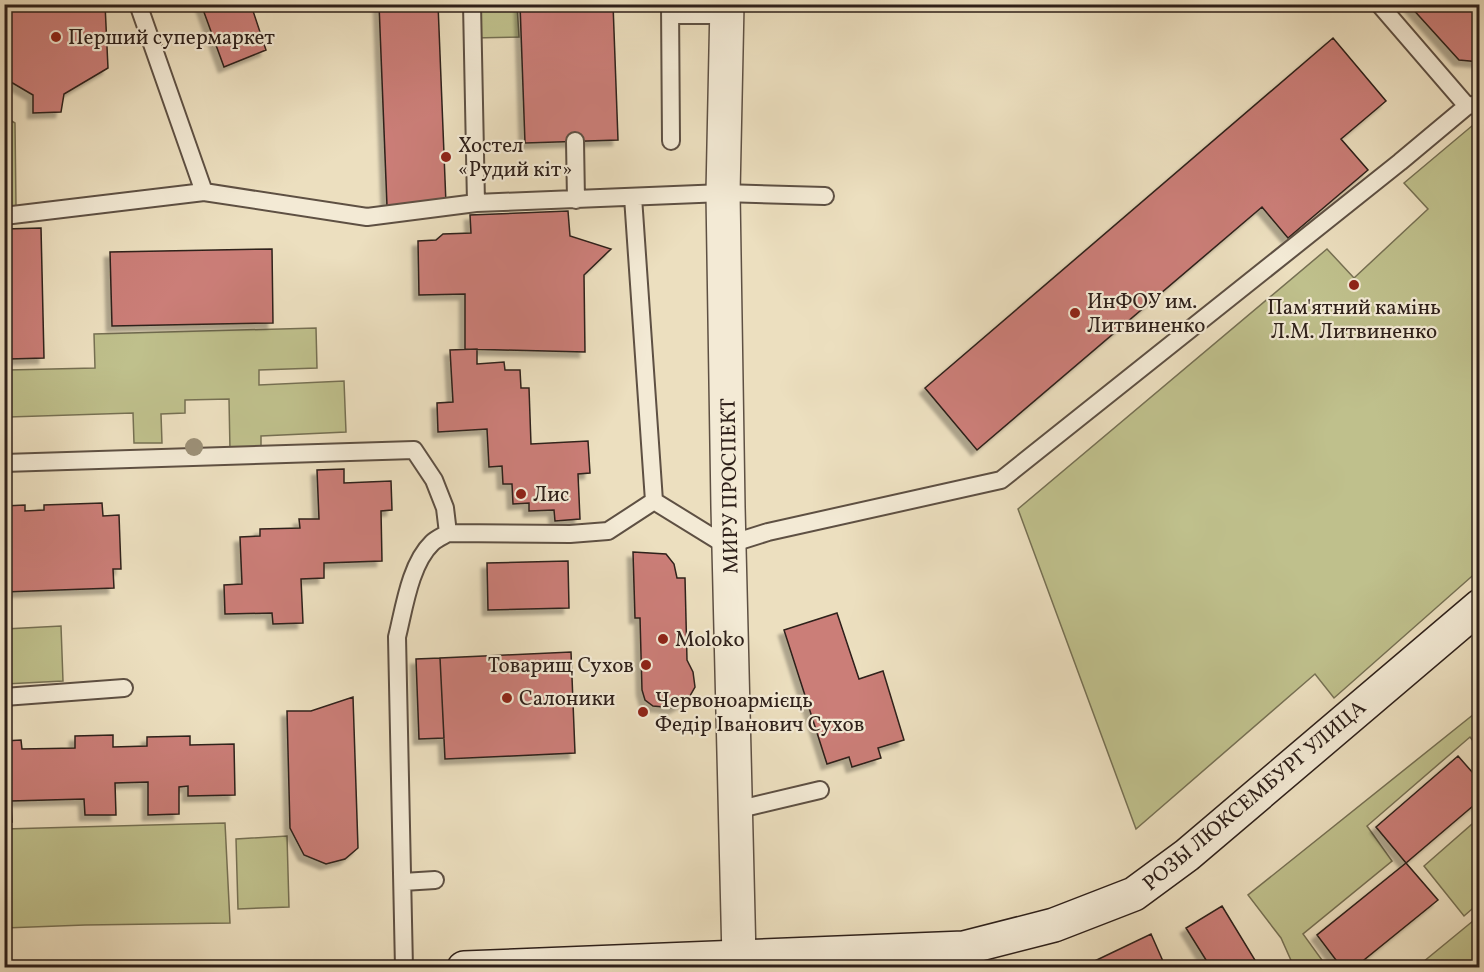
<svg xmlns="http://www.w3.org/2000/svg" width="1484" height="972" viewBox="0 0 1484 972" font-family="Vollkorn,serif">
	<style>
		.green { fill: #bfc08c; stroke: #767053; stroke-width: 1.5 }
		.building { fill: #cb7e78; stroke: #2e201a; stroke-width: 1.5; filter: url(#shadow) }
		.lines { fill: none; stroke-linecap: round; stroke-linejoin: round }
		.lane-casing { stroke: #5e5043; stroke-width: 20 }
		.street-casing { stroke: #5e5043; stroke-width: 36 }
		.secondary-casing { stroke: #2e201a; stroke-width: 36 }
		.lane { stroke: #f3ead5; stroke-width: 16 }
		.street { stroke: #f3ead5; stroke-width: 33 }
		.secondary { stroke: #f3ead5; stroke-width: 33 }
		.tree { fill: #9c9077 }
		.poi-dot { fill: #8f2418; stroke: #f3ead5; stroke-width: 2 }
		.labels { text-anchor: middle; stroke-width: 4.5; stroke-linejoin: round; paint-order: stroke }
		.poi-label { font-size: 21px; fill: #2e201a; stroke: #f3ead5; text-anchor: start }
		.street-label { font-size: 21px; fill: #2e201a; stroke: #f3ead5 }
	</style>
	<defs>
		<filter id="shadow"><feDropShadow dx="-5.5" dy="5.5" stdDeviation="1.5" flood-color="#0004"/></filter>
	</defs>
	<rect width="100%" height="100%" fill="#ecdfbf"/>
	<filter id="stains"><feTurbulence type="fractalNoise" baseFrequency=".00333" numOctaves="4"/><feColorMatrix values="0 0 0 0 .2 0 0 0 0 .09 0 0 0 0 .02 0 0 0 .5 -.17"/></filter>
	<radialGradient id="worn" r=".72"><stop offset=".6" stop-color="#630" stop-opacity="0"/><stop offset="1" stop-color="#630" stop-opacity=".3"/></radialGradient>
	<path class="green" d="M472 5H517L519 37 473 38Z
		M5 117 15 123 16 207 5 208Z
		M1479 120V570L1334 698 1315 674 1136 829 1018 509 1327 249 1354 278 1428 209 1404 183Z
		M316 328 317 368 259 370V385L344 381 346 432 261 436V449L230 450 229 399 185 400V413L161 414 162 443H134L133 413 9 417 8 370 95 368 94 334Z
		M61 626 63 681 5 684V629Z
		M1479 710V749L1470 737 1367 826 1392 861 1303 934 1327 967H1294L1281 938 1248 895Z
		M1479 818V903L1464 916 1424 866Z
		M225 823 230 923 85 925 5 928V829Z
		M287 836 289 907 238 909 236 839Z
		M1479 916V967H1417Z"/>
	<path class="building" d="M4 4H105L108 68 64 94 61 112 33 113V95L4 78Z
		M201 4H253V11L266 50 224 67Z
		M379 4H438L446 204 387 206Z
		M520 4H613L618 140 525 143Z
		M1412 4H1480V62L1459 60 1410 6Z
		M1333 38 1386 101 1341 139 1368 170 1288 238 1262 207 977 450 925 388Z
		M568 211 570 236 611 249 584 275 585 352 465 349V294L419 295 418 241 436 240 443 234 471 233 470 215Z
		M41 228 44 358 9 359 5 229Z
		M272 249 273 323 112 326 110 252Z
		M477 349V364L504 362 505 370H520L521 388H529L531 444 588 441 590 473 578 474 580 519 555 521 554 510 529 511V503L513 504 512 484H503L502 466 489 467 487 429 438 432 437 403 453 402 450 350Z
		M344 469V483L391 481 392 510 381 511 382 561 324 563V578L301 579 303 623 273 624 272 613 225 614 224 585 242 584 240 537 260 536V529L300 528 299 519H319L317 470Z
		M102 503 103 516 119 515 121 569H113L114 588 4 592V506L25 505V511L44 510V505Z
		M633 552 666 554 674 564 677 578H685L687 660 693 672 695 687 687 701 675 708 653 706 645 700 642 690 640 618H635Z
		M568 561 569 608 488 610 487 563Z
		M837 613 859 679 883 671 904 740 878 748 881 758 852 767 849 757 827 764 784 630Z
		M571 652 575 753 445 759 440 658Z
		M440 658 444 738 419 739 416 659Z
		M353 697 358 848 345 859 326 864 304 855 290 828 287 711H311Z
		M113 735V747L147 746V737L190 736V745L234 744 235 795 188 796V786L179 787V814L148 815V782L115 783 116 815H85L84 799 11 801 12 822H4V741L21 740 22 749 75 748V736Z
		M1458 756 1480 781V800L1406 863 1376 827Z
		M1406 863 1438 900 1354 968H1342L1317 935Z
		M1222 906 1258 965 1254 968H1211L1186 928Z
		M1151 934 1166 968H1080Z"/>
	<g class="lines">
		<g class="lane-casing">
			<path id="lane" d="M138 4 204 192 367 217 476 203 723 193 825 196
				M472 4 476 203
				M670 4 671 141
				M1379 4 1467 106
				M670 15H727
				M575 141 576 200
				M633 197 654 501 722 543 730 544 768 532 1001 480 1400 162 1467 106 1480 104
				M4 216 204 192
				M4 463 414 450 434 480 445 508 448 533 570 534 608 531 654 501
				M4 697 124 688
				M736 810 820 790
				M403 882 435 880
				M404 968 397 637C404 609 410 564 432 543 436 539 443 536 448 533"/>
		</g>
		<g class="street-casing">
			<path id="street" d="M727 4 723 193 728 507 739 958"/>
		</g>
		<g class="secondary-casing">
			<path id="secondary" d="M464 968 964 948 1054 925 1134 894 1187 855 1480 606"/>
		</g>
		<use href="#lane" class="lane"/>
		<use href="#street" class="street"/>
		<use href="#secondary" class="secondary"/>
	</g>
	<circle class="tree" cx="194" cy="447" r="9"/>
	<g class="poi-dot">
		<circle cx="56" cy="37" r="6"/>
		<circle cx="446" cy="157" r="6"/>
		<circle cx="1354" cy="285" r="6"/>
		<circle cx="1075" cy="313" r="6"/>
		<circle cx="521" cy="494" r="6"/>
		<circle cx="663" cy="639" r="6"/>
		<circle cx="646" cy="665" r="6"/>
		<circle cx="507" cy="698" r="6"/>
		<circle cx="643" cy="712" r="6"/>
	</g>
	<g class="labels">
		<g class="poi-label">
			<text x="68" y="44">Перший супермаркет</text>
			<text x="458" y="152">Хостел<tspan x="458" dy="24">«Рудий кіт»</tspan></text>
			<text x="1087" y="308">ИнФОУ им.<tspan x="1087" dy="24">Литвиненко</tspan></text>
			<text x="1354" y="314" text-anchor="middle">Пам'ятний камінь<tspan x="1354" dy="24">Л.М. Литвиненко</tspan></text>
			<text x="533" y="501">Лис</text>
			<text x="675" y="646">Moloko</text>
			<text x="634" y="672" text-anchor="end">Товарищ Сухов</text>
			<text x="519" y="705">Салоники</text>
			<text x="655" y="707">Червоноармієць<tspan x="655" dy="24">Федір Іванович Сухов</tspan></text>
		</g>
		<g class="street-label">
			<text transform="translate(729 486) rotate(-91)" y="7">МИРУ ПРОСПЕКТ</text>
			<text transform="translate(1254 795) rotate(-40)" y="7">РОЗЫ ЛЮКСЕМБУРГ УЛИЦА</text>
		</g>
	</g>
	<rect width="1484" height="972" fill="none" stroke="#ecdfbf" stroke-width="24"/>
	<rect x="6" y="6" width="1472" height="960" fill="none" stroke="#2e201a" stroke-width="3"/>
	<rect x="12" y="12" width="1460" height="948" fill="none" stroke="#2e201a" stroke-width="1.5"/>
	<rect width="100%" height="100%" filter="url(#stains)"/>
	<rect width="100%" height="100%" fill="url(#worn)"/>
</svg>
